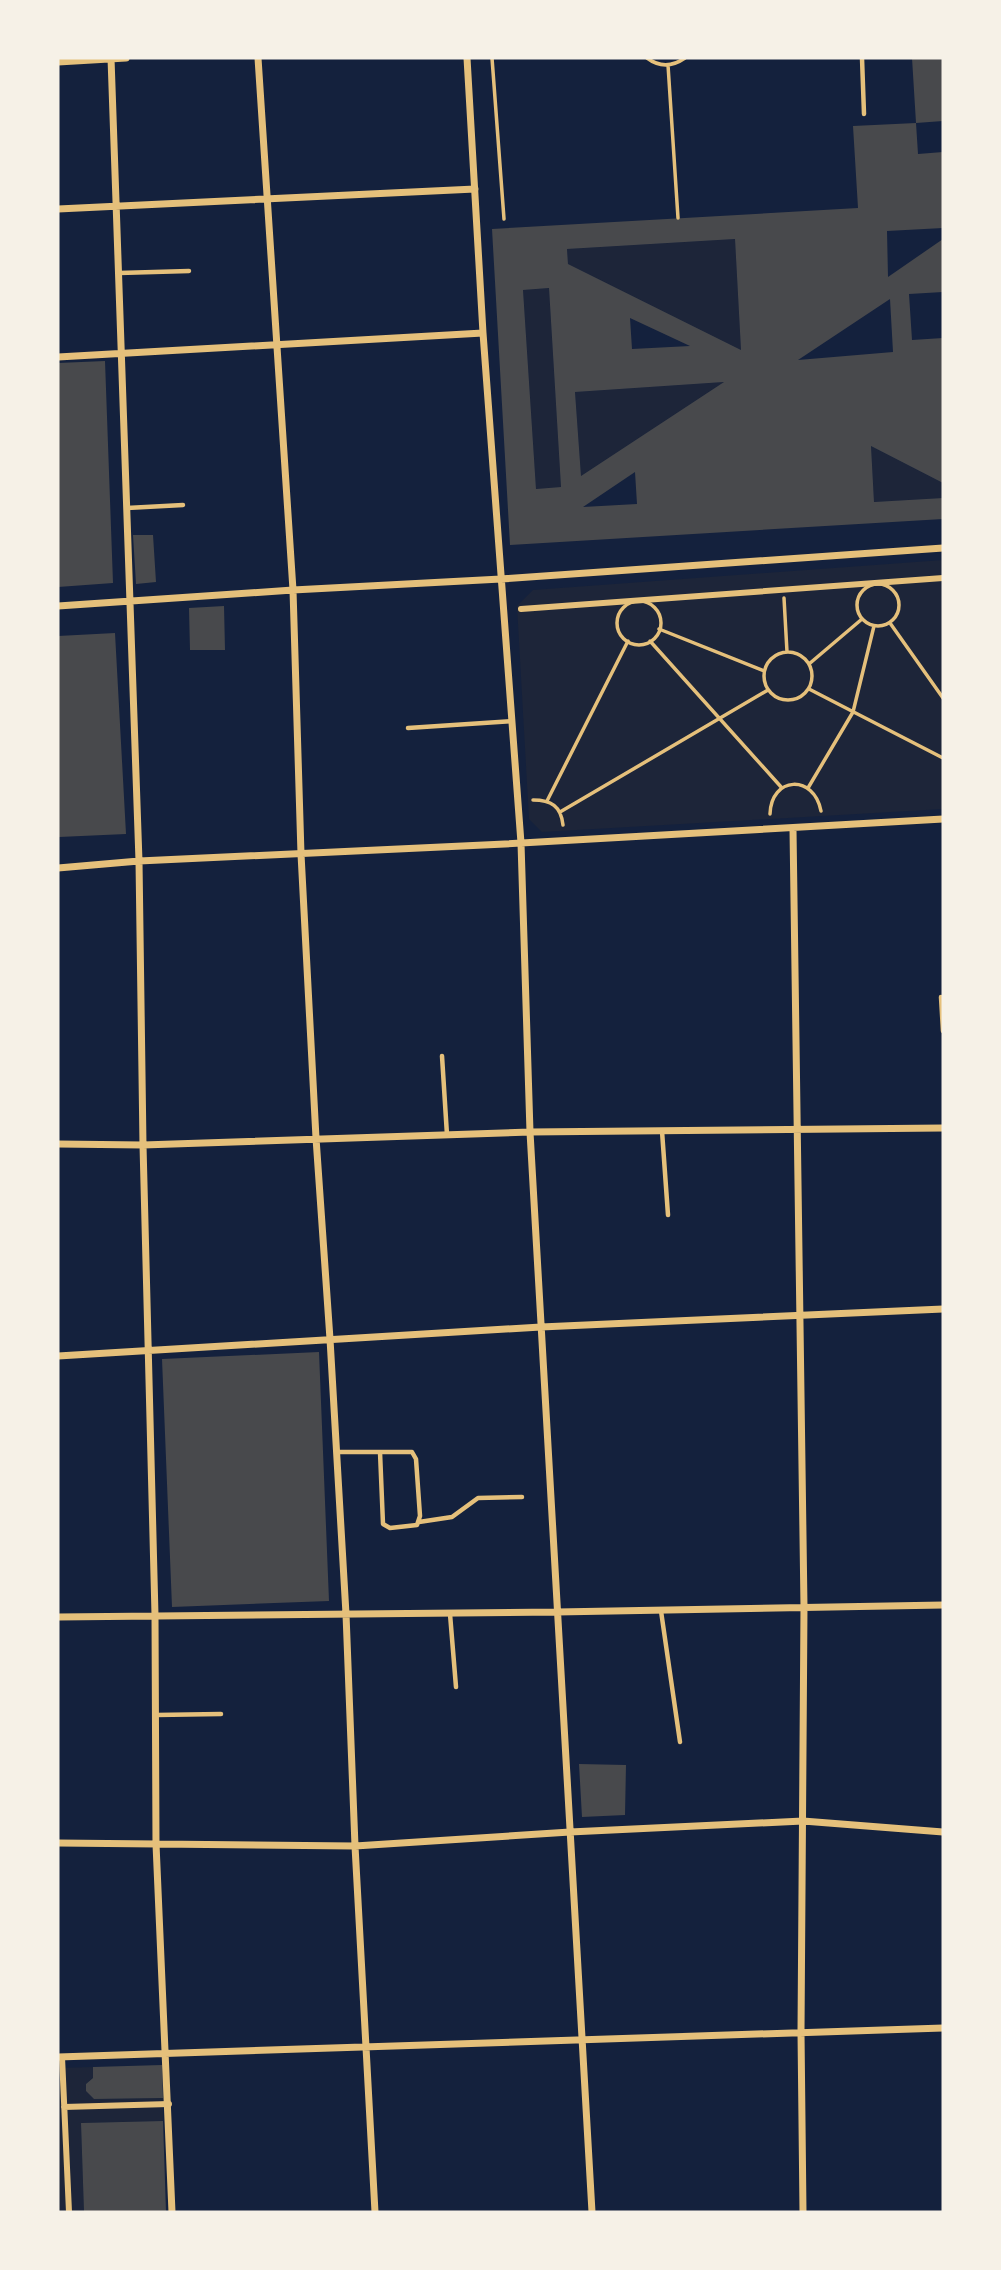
<svg xmlns="http://www.w3.org/2000/svg" width="1001" height="2270" viewBox="0 0 1001 2270" font-family="'Nunito Sans',sans-serif">
	<style>
		.green { fill: #1d2539 }
		.building { fill: #48494c; fill-rule: evenodd }
		.lines { fill: none; stroke-linecap: round; stroke-linejoin: round }
		.path { stroke: #e5c07b; stroke-width: 3.5 }
		.service { stroke: #e5c07b; stroke-width: 4.5 }
		.pedestrian { stroke: #e5c07b; stroke-width: 6 }
		.minor { stroke: #e5c07b; stroke-width: 7 }
	</style>
	<rect width="100%" height="100%" fill="#14213d"/>
	<path class="green" d="M735 239 741 350 568 264 567 249Z
		M549 288 561 487 536 489 523 290Z
		M724 382 581 476 575 392Z
		M871 446 943 483V498L874 502Z
		M943 560V809L542 832 529 819 517 606 533 590Z
		M93 2067V2078L86 2084V2091L94 2099 163 2098V2121L81 2123 84 2212H58V2068Z"/>
	<path class="building" d="M912 58H943V121L916 123Z
		M916 123 918 154 943 152V228L887 231 888 277 943 239V292L909 294 912 340 943 338V483L871 446 874 502 943 498V519L510 545 492 229 858 208 853 126ZM735 239 741 350 568 264 567 249ZM549 288 561 487 536 489 523 290ZM890 299 893 352 798 360ZM630 318 690 346 632 349ZM724 382 581 476 575 392ZM635 472 637 504 583 507Z
		M105 361 113 583 58 587V363Z
		M133 535H153L156 582 136 584Z
		M224 606 225 650H190L189 608Z
		M115 633 126 834 59 837 58 636Z
		M319 1352 329 1601 172 1607 162 1359Z
		M579 1764 626 1765 625 1815 582 1817Z
		M162 2065 163 2098 94 2099 86 2091V2084L93 2078V2067Z
		M163 2121 166 2212H84L81 2123Z"/>
	<g class="lines">
		<path class="path" d="M492 58 504 219
			M647 58C659 67 672 67 685 58
			M668 65 678 218
			M857 605a21 21 0 1 1 42 0a21 21 0 1 1-42 0Z
			M784 598 787 652
			M617 623a22 22 0 1 1 44 0a22 22 0 1 1-44 0Z
			M890 623 943 698
			M659 629 764 671
			M650 641 782 788
			M764 676a24 24 0 1 1 48 0a24 24 0 1 1-48 0Z
			M809 664 862 619
			M809 689 943 758
			M808 788 853 712 874 626
			M533 800C551 800 561 806 563 825
			M547 801 628 641
			M560 812 768 690
			M770 814C771 776 814 774 821 811"/>
		<path class="service" d="M862 58 864 114
			M119 273 189 271
			M127 508 183 505
			M408 728 512 721
			M941 997 943 1031
			M442 1056 447 1135
			M662 1131 668 1215
			M337 1452H412L416 1459 420 1516 417 1525 390 1528 383 1524 380 1452
			M419 1522 452 1517 478 1498 522 1497
			M661 1611 680 1742
			M450 1614 456 1687
			M156 1715 221 1714"/>
		<path class="pedestrian" d="M521 609 943 578
			M62 2057 69 2212
			M64 2107 169 2104"/>
		<path class="minor" d="M111 58 139 861 143 1145 155 1615 156 1844 172 2212
			M258 58 293 590 301 854 316 1138 330 1339 346 1614 355 1846 375 2212
			M467 58 483 333 521 843 530 1132 592 2212
			M58 62 126 58
			M58 209 475 189
			M58 357 483 333
			M58 606 293 590 501 579 943 548
			M793 829 804 1607 801 2032 803 2212
			M58 868 139 861 505 844 943 819
			M58 1144 143 1145 530 1132 943 1128
			M58 1356 541 1327 943 1309
			M58 1617 557 1612 943 1605
			M58 1843 355 1846 570 1832 803 1821 943 1832
			M58 2057 943 2028"/>
	</g>
	<rect width="1001" height="2270" fill="none" stroke="#f6f1e7" stroke-width="119"/>
</svg>
